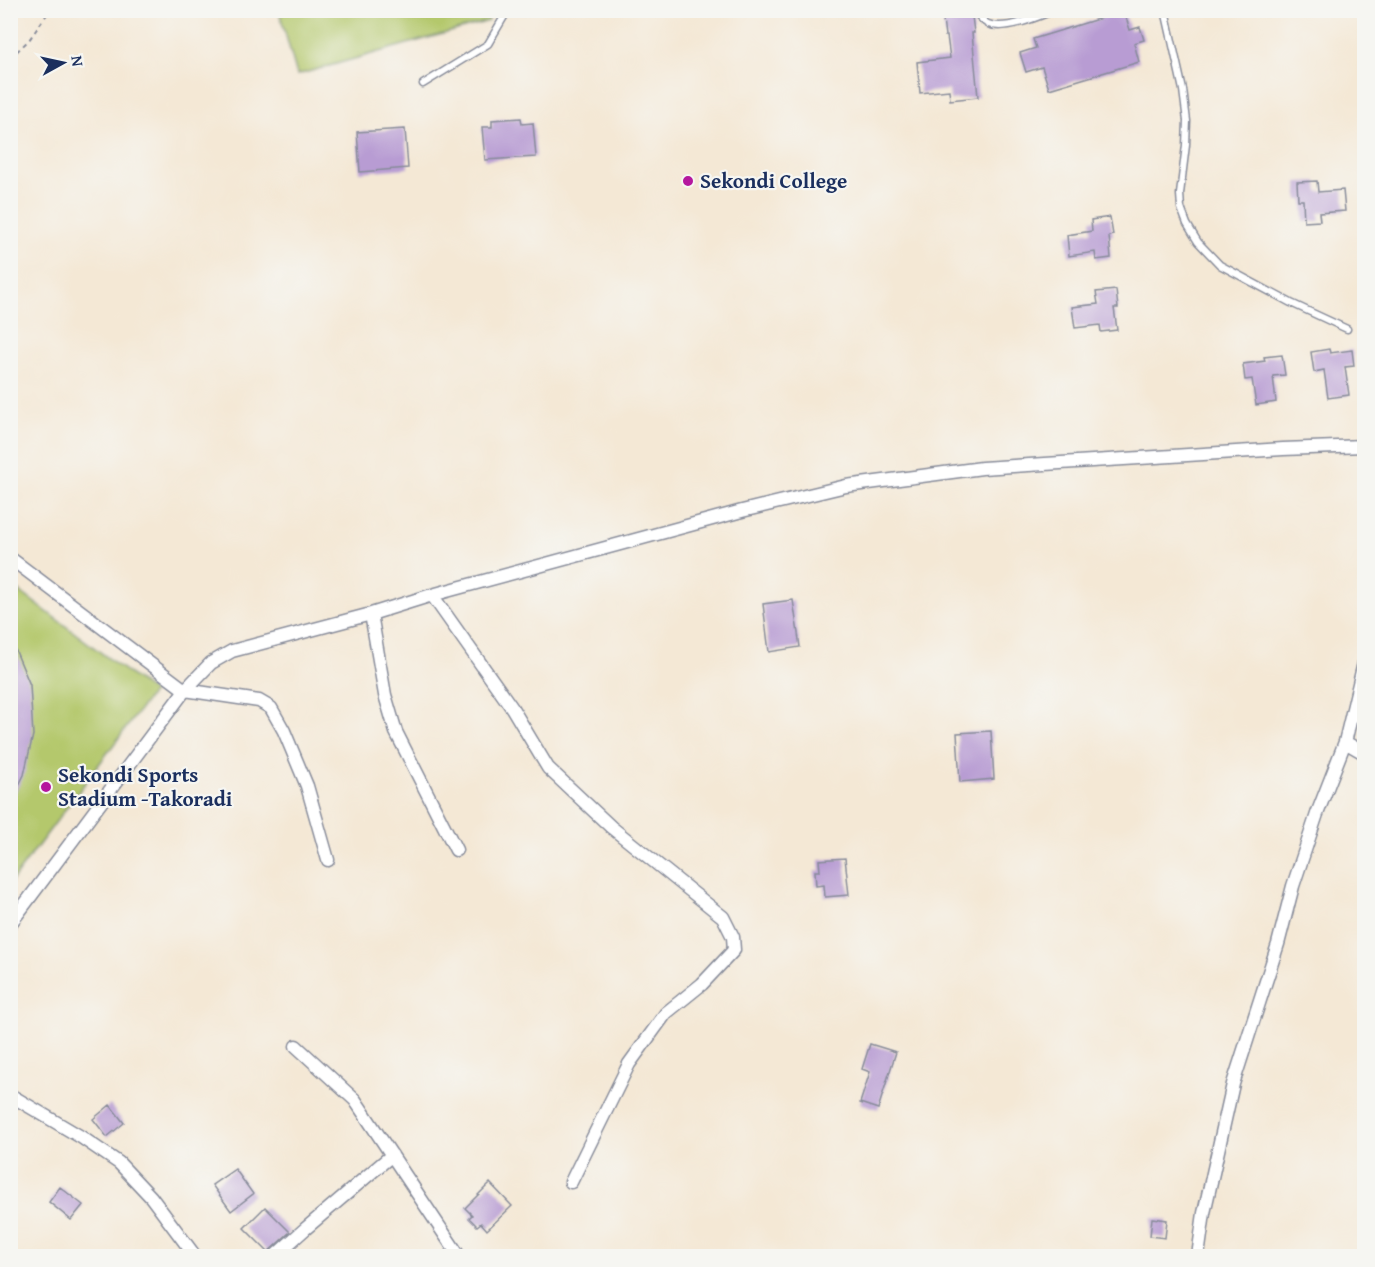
<svg xmlns="http://www.w3.org/2000/svg" width="1375" height="1267" viewBox="0 0 1375 1267" font-family="'Gentium Book Plus',serif">
	<style>
		.green { fill: #b4c86c; stroke: #687c65; stroke-width: 1.5 }
		.building { fill: #b89cd3 }
		.lines { fill: none; stroke-linecap: round; stroke-linejoin: round }
		.service-casing { stroke: #888c9a; stroke-width: 9 }
		.minor-casing { stroke: #888c9a; stroke-width: 15 }
		.path { stroke: #888c9a; stroke-width: 2; stroke-dasharray: 4.5 4.5; stroke-linecap: butt }
		.service { stroke: #fff; stroke-width: 6 }
		.minor { stroke: #fff; stroke-width: 12 }
		.poi-dot { fill: #b5179e; stroke: #f6f6f2; stroke-width: 2 }
		.labels { text-anchor: middle; stroke-width: 4.5; stroke-linejoin: round; paint-order: stroke }
		.poi-label { font-size: 21px; font-weight: bold; fill: #1b2f5e; stroke: #f6f6f2; text-anchor: start }
	</style>
	<rect width="100%" height="100%" fill="#f6f6f2"/>
	<filter id="ink" filterUnits="userSpaceOnUse"><feTurbulence type="fractalNoise" baseFrequency=".0167" numOctaves="2"/><feDisplacementMap in="SourceGraphic" scale="12" xChannelSelector="R" yChannelSelector="G"/><feConvolveMatrix kernelMatrix="1 2 1 2 8 2 1 2 1" color-interpolation-filters="sRGB"/></filter>
	<filter id="wash" filterUnits="userSpaceOnUse"><feTurbulence type="fractalNoise" baseFrequency=".008" numOctaves="4" result="noise"/><feDisplacementMap in="SourceGraphic" scale="24" xChannelSelector="R" yChannelSelector="G"/><feGaussianBlur stdDeviation="1.35" result="paint"/><feColorMatrix in="noise" values="0 0 0 0 0 0 0 0 0 0 0 0 0 0 0 0 0 1.4 0 .05"/><feComposite in="paint" operator="in"/></filter>
	<g filter="url(#wash)">
		<rect width="100%" height="100%" fill="#f4e8d5"/>
		<path class="green" d="M279 11H487L489 21 297 75Z
			M10 584 153 692 11 882H10Z"/>
		<g id="blocks">
			<path class="building" d="M942 10H969L972 16 974 33H972L978 97 950 100 949 90 920 93 917 62 950 58 947 36H945Z
				M1124 11 1130 30 1140 27 1144 40 1134 43 1139 62 1049 89 1042 67 1026 72 1020 53 1036 48 1033 39Z
				M521 118 522 124 533 123 536 157 485 160 482 127H492V120Z
				M405 129 408 168 360 172 357 132Z
				M1317 181 1318 192 1343 190 1345 211 1319 213 1320 221 1304 222 1303 200H1298L1297 182Z
				M1110 217 1113 235 1109 236 1111 258 1096 260 1095 252 1069 256 1067 235 1092 231 1091 220Z
				M1116 290 1118 308H1114L1117 330 1101 332 1100 325 1075 328 1072 307 1098 304 1096 292Z
				M1329 349 1330 353 1352 350 1354 366 1345 367 1349 395 1328 398 1324 370 1314 372 1311 352Z
				M1282 355 1285 375 1273 376 1276 402 1256 405 1252 379 1245 380 1243 364 1265 361 1264 357Z
				M793 600 800 647 769 652 763 604Z
				M10 637 30 685 33 735 24 775 10 803Z
				M991 731 994 779 960 782 957 733Z
				M845 858 849 895 825 897 824 885 816 886 815 871H820L819 860Z
				M870 1044 896 1052 878 1109 860 1103 870 1072 862 1069Z
				M110 1105 124 1123 107 1137 93 1119Z
				M235 1169 253 1194 231 1211 212 1185Z
				M490 1183 512 1206 487 1230 481 1223 477 1226 469 1218 472 1215 465 1208Z
				M60 1187 83 1205 71 1220 49 1202Z
				M265 1207 290 1232 268 1252 244 1228Z
				M1152 1218 1167 1220 1165 1238 1150 1236Z"/>
		</g>
	</g>
	<g filter="url(#ink)">
		<use href="#blocks" fill-opacity="0" stroke="#888c9a" stroke-width="1.5"/>
		<g class="lines">
			<g class="service-casing">
				<path id="service" d="M974 10C978 15 983 22 988 24 1005 31 1038 17 1055 10
					M1165 10 1183 90 1187 121 1186 145 1180 194 1181 208 1187 224 1198 242 1220 265 1291 303 1347 329
					M423 84 488 44 508 10"/>
			</g>
			<g class="minor-casing">
				<path id="minor" d="M10 558 185 690 259 701 271 708 284 731 307 786 328 860
					M432 595 512 708 548 768 611 827 723 917 733 937 734 950 702 984 666 1013 629 1064 571 1182
					M371 614 385 695 396 732 456 850
					M1345 742 1364 753
					M10 924 185 690 211 663 232 651 371 614 432 595 742 511 846 486 982 468 1283 449 1364 446
					M296 1046 355 1100 459 1256
					M10 1095 81 1137 119 1163 151 1197 195 1256
					M275 1256 305 1229 392 1155
					M1198 1256 1204 1213 1233 1084 1278 944 1293 886 1317 814 1345 742 1364 663"/>
			</g>
			<path class="path" d="M10 58 29 40 50 10"/>
			<use href="#service" class="service"/>
			<use href="#minor" class="minor"/>
		</g>
	</g>
	<g class="poi-dot">
		<circle cx="688" cy="181" r="6"/>
		<circle cx="46" cy="787" r="6"/>
	</g>
	<g class="labels">
		<g class="poi-label">
			<text x="700" y="188">Sekondi College</text>
			<text x="58" y="782">Sekondi Sports<tspan x="58" dy="24">Stadium -Takoradi</tspan></text>
		</g>
	</g>
	<rect width="1375" height="1267" fill="none" stroke="#f6f6f2" stroke-width="36"/>
	<g transform="translate(63 63) rotate(82)" stroke="#f6f6f2" stroke-width="4.5" paint-order="stroke">
	<path d="M0-4.5L10 22L0 15L-10 22Z" fill="#1b2f5e"/>
	<text y="-9" font-size="16" font-weight="bold" text-anchor="middle" fill="#1b2f5e">N</text>
	</g>
</svg>
